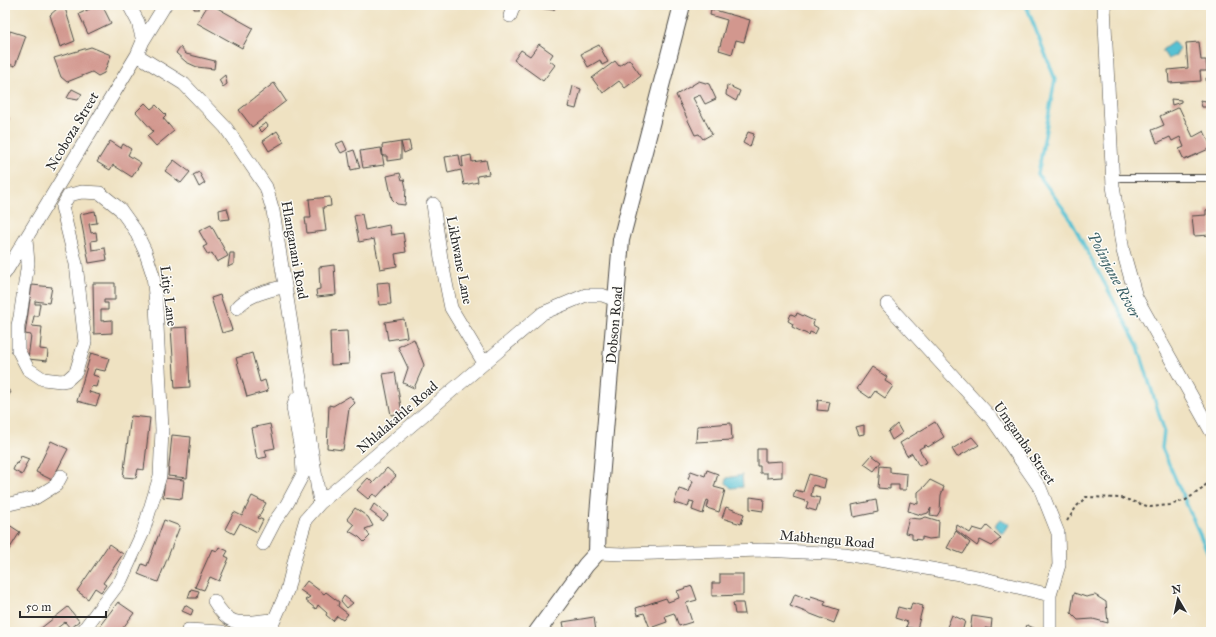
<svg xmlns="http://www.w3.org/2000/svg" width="1216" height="637" viewBox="0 0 1216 637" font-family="'IM FELL Great Primer',serif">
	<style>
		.water { fill: #57c1d3; stroke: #41767f }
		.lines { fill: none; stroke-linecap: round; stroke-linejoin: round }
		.stream { stroke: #57c1d3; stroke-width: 3.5 }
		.building { fill: #d2978e }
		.service-casing { stroke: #484642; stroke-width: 8 }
		.minor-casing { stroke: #484642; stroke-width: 14 }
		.tertiary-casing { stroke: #484642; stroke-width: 18 }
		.path { stroke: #484642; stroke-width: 2; stroke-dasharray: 3 3; stroke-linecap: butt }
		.service { stroke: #fff; stroke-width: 6 }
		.minor { stroke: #fff; stroke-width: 13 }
		.tertiary { stroke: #fff; stroke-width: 16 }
		.labels { text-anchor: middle; stroke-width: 3; stroke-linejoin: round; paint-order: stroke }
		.street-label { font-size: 14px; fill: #2b2b2b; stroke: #fdfcf7 }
		.water-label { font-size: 15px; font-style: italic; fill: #3a6066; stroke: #fdfcf7 }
	</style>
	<rect width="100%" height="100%" fill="#fdfcf7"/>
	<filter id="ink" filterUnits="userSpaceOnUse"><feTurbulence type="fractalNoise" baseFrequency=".025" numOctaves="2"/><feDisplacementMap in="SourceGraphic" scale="8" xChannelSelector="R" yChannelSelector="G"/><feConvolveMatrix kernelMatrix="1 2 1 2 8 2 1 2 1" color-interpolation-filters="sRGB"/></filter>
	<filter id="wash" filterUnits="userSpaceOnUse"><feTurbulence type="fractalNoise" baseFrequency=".012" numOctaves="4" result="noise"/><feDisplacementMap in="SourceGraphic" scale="16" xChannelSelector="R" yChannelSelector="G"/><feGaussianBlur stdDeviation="0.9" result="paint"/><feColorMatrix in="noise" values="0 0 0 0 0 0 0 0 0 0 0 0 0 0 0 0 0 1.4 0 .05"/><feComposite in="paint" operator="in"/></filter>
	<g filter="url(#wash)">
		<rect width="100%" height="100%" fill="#efe2c2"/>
		<path class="water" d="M1173 42 1180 48 1175 56 1168 59 1162 50Z
			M742 475 743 487 731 488 726 483 727 478Z
			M1000 520 1010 524 1002 534 995 525Z"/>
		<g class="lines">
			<path class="stream" d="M1026 5 1055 79 1038 174 1068 215 1138 346 1164 430 1162 448 1211 560"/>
		</g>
		<g id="blocks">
			<path class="building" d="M98 5H102L111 23 88 34 79 14Z
				M194 5H200L199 9H194Z
				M208 5H212L253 28 242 48 197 23Z
				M539 5H555L554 10 539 8Z
				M58 8H65L75 41 60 47 50 15Z
				M711 9 750 20 744 42 736 40 732 54 719 50 727 20 710 15Z
				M10 31 26 36 15 66 5 63V34L9 35Z
				M1199 42 1201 60H1206L1207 71H1200L1201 81 1169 83 1168 70 1188 68 1186 43Z
				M539 44 553 54 549 60 555 65 543 81 514 60 521 50 530 56Z
				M599 45 608 62 602 65 600 60 588 67 581 54Z
				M91 47 111 55 104 73 98 76 92 72 67 82 61 77 54 58Z
				M180 47 186 54 215 61 214 69 197 67 186 62 176 53Z
				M629 59 641 76 625 88 619 81 603 93 592 78 615 61 619 66Z
				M225 75 227 84 223 87 219 80Z
				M1206 78H1211V90L1207 91Z
				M699 81 709 84 716 99 705 104 700 95 693 98 712 134 703 139 699 134 695 135 676 95Z
				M274 83 286 101 252 127 239 110Z
				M727 85 740 91 736 101 726 95Z
				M573 86 581 89 576 109 568 107Z
				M72 89 82 94 78 100 67 98Z
				M1171 99 1181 100V102L1172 105Z
				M1200 100 1206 101 1209 107H1202Z
				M145 103 151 109 156 105 166 115 163 118 174 131 156 146 147 136 153 131 136 112Z
				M1179 107 1193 137 1204 131 1211 146V148L1184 160 1179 149 1184 147 1180 137 1172 141 1170 137 1157 143 1152 130 1164 125 1160 116Z
				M5 116 10 118 5 130Z
				M266 123 268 126 262 132 258 128Z
				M277 131 284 142 269 151 263 141Z
				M748 132 754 134 750 147 743 143Z
				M110 141 121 148 123 144 131 149 128 155 141 163 132 177 113 165 110 170 97 162Z
				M343 141 347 150 341 153 336 144Z
				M409 141 411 150 404 153 401 142Z
				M401 142V159L387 161V156H383L382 145Z
				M381 148 384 165 363 168 360 151Z
				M354 150 360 168 351 170 348 152Z
				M459 155 461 167 463 166 462 157 471 155 472 162 486 160 489 174 477 176 478 182 464 185 461 170 448 173 445 157Z
				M174 160 190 172 181 183 165 171Z
				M199 172 205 183 199 187 193 175Z
				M400 173 402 180 404 179 406 188 405 205 397 204 392 199 387 176Z
				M330 197 331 206 323 207 326 231 307 233 305 218H311L309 199Z
				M227 208 230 219 220 220 219 210Z
				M1211 209V235L1194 236 1192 216 1206 215V210Z
				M95 211 97 223 89 224 91 233 96 232 97 240 91 241 92 250 105 248 107 260 89 263 80 214Z
				M362 214 365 230 389 225 391 235 403 233 406 252 395 254 397 266 380 269 374 239 359 242 354 216Z
				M211 225 228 256 217 262 212 253 208 255 203 247 207 245 199 231Z
				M230 253H234V264L228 267Z
				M334 265 336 295 317 297 316 290 320 289 319 267Z
				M389 282 391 304 379 305 377 283Z
				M93 283H115V300H104V303H108V310H101V321L112 320V333L94 334Z
				M32 285 52 287 49 303 35 301V304H40L38 316H34L32 326 42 327 40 349 48 350 47 361 28 359 31 335 25 334Z
				M220 295 232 330 222 333 211 298Z
				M797 313 814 321 813 325 818 328 815 334 810 332 809 335 792 327 793 324 788 321 791 314 796 316Z
				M404 319 407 337 388 340 385 322Z
				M187 327 190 387 175 388 171 328Z
				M347 331 349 364 331 365 330 332Z
				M414 339 424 365 414 388 403 383 408 368 398 347Z
				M91 353 109 358 105 371 95 369 93 375 99 377 96 387 91 386 89 392 100 395 96 406 77 401Z
				M252 353 260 382 265 380 268 391 247 397 236 358Z
				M872 367 887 377 885 381 893 386 885 398 875 391 870 398 857 389Z
				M395 372 402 413 391 415 383 374Z
				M5 388 11 392 5 401Z
				M350 396 355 403 349 409 343 450 327 448 329 405 333 406Z
				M818 400 830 402 828 411 817 410Z
				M131 416 150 418 144 470 138 469 136 478 123 477Z
				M935 422 944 437 928 447 926 445 919 449 927 462 919 466 912 453 907 456 900 443Z
				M731 423 732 440 696 442 697 426Z
				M270 424 275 448 265 450 267 457 257 459 251 428Z
				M897 424 902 433 892 440 888 432Z
				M864 425V434L859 435 856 427Z
				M172 435 191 437 187 478 168 476Z
				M972 437 979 445 957 457 952 449Z
				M51 441 68 449 52 480 36 472Z
				M757 449H765V462L782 461V477L767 478V473H760V466H757Z
				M872 455 881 462 874 471 864 464Z
				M21 456 29 459 25 466 26 467 22 475 13 470 16 463 18 464Z
				M880 466 890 467V472L907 474 906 490H899V485H890V489L878 488Z
				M387 468 396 476 377 497 373 494 368 499 357 490 368 478 373 483Z
				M707 470 718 474 714 487 725 490 719 512 707 508 709 501 707 500 703 514 692 510 694 502 690 501 688 507 674 503 679 489 689 492 693 481 688 479 691 471 705 476Z
				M809 474 826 479 824 488 813 485 811 496 820 498 816 511 806 508 808 502 793 497 795 490 803 492Z
				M165 478 184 480 182 499 163 497Z
				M930 480 944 487 941 495 940 511 937 516 930 515 931 508 928 513 921 515 908 511 910 502 918 504V492L925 486Z
				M252 496 266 503 258 518 263 520 257 532 240 523 234 534 225 529 234 512 242 516Z
				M750 497 764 499 763 511 750 509Z
				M876 500 878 512 854 517 852 505Z
				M374 504 388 515 383 521 370 511Z
				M726 507 744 514 741 524 722 518Z
				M355 508 368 517 373 526 365 529 370 536 364 542 359 537 349 531 354 525 347 519Z
				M926 517 939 521 938 538 929 539 922 537V540L912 539V534L905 533 909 518 920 519Z
				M164 520 180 526 158 582 138 574 142 564 147 566Z
				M6 523 20 532 5 556V525Z
				M957 525 970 533 973 528 983 531 987 526 1001 538 992 546 980 540 977 546 956 530Z
				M956 531 970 543 963 554 947 548Z
				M109 544 123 554 103 583 106 585 101 592 95 588 88 599 77 591Z
				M219 547 228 551 225 556 229 558 219 581 210 577 204 590 195 587 212 549 217 551Z
				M720 574H743V595L712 596V583H720Z
				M307 581 324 594 326 592 339 602 338 606 348 614 343 620 337 616 333 621 326 615 327 613 318 605 316 609 305 600 310 597 300 590Z
				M692 586 697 600 686 603 692 622 679 626 674 613 665 616 667 622 650 628 644 613 638 615 636 608 666 598 668 602 679 598 677 591Z
				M191 589 199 591 197 598H188Z
				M1074 593 1086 597 1095 595 1106 602 1108 623 1093 619 1078 620 1071 613Z
				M795 594 810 600 811 596 826 601 824 605 839 610 834 623 790 606Z
				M344 596 353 603 347 608 341 601Z
				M118 602 134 613 120 632H95Z
				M733 603H743L745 614H735Z
				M912 603 923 606 917 629 906 627 908 622 895 618 898 607 910 610Z
				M185 605 193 610 191 615 182 611Z
				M68 607 79 621 70 628 65 622 52 632H36Z
				M952 615 965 621 962 632H955L947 627Z
				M972 616 992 619 991 629 985 628V632H970Z
				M594 617 596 632H565L563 622Z
				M1027 625 1036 629 1034 632H1024Z
				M930 629 939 630 938 632H929Z"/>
		</g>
	</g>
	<g filter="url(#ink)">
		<use href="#blocks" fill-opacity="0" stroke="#484642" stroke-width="1"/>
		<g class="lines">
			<g class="service-casing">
				<path id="service" d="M1113 178H1211"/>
			</g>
			<g class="minor-casing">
				<path id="minor" d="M129 5 138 22 143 41
					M1104 5 1113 186 1123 251 1136 297 1211 431
					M510 16 514 5
					M137 55 184 84 226 128 266 187 273 211 320 503
					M433 204 441 258 451 308 484 363
					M26 239 28 263 20 317 18 325V350L28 369 43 379 61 381 67 380 76 372 85 342 76 264 62 207 69 195 82 192 100 193 120 209 135 230 145 251 153 275 156 304 162 430 160 476 143 532 121 580 82 632
					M5 273 137 55 143 41 165 5
					M887 304 993 420 1040 488 1058 533 1059 565 1050 595V629L1049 632
					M237 308C248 294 269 291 285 286
					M5 505 35 498 56 485 61 476
					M263 544 275 521 287 504 303 474 302 455 293 408 296 399 303 395
					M597 553 623 554 762 550 845 554 977 577 1050 595
					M214 601C232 632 244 621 274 620
					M188 630 222 632
					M269 632 287 591 297 550 306 519 320 503 543 313 586 295H602L616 300"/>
			</g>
			<g class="tertiary-casing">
				<path id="tertiary" d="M537 632 586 565 597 553 598 515 621 240 682 5"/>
			</g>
			<path class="path" d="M1067 521 1077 506 1086 497 1122 498 1150 507 1170 505 1186 500 1202 489 1211 479"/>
			<use href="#service" class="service"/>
			<use href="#minor" class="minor"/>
			<use href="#tertiary" class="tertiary"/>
		</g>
	</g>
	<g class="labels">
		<g class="street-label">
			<text transform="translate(72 131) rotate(-59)" y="5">Ncoboza Street</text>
			<text transform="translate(295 250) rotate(80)" y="5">Hlanganani Road</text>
			<text transform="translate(460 260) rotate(79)" y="5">Likhwane Lane</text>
			<text transform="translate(169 296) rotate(83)" y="5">Litje Lane</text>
			<text transform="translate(614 325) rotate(-85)" y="5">Dobson Road</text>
			<text transform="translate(397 417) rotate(-41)" y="5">Nhlalakahle Road</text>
			<text transform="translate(1025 443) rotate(55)" y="5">Umgamba Street</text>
			<text transform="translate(827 539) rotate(5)" y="5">Mabhengu Road</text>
		</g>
		<g class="water-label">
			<text transform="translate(1114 275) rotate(62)" y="5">Polinjane River</text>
		</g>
	</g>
	<rect width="1216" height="637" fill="none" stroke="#fdfcf7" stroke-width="20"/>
	<g transform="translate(1178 599) rotate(351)" stroke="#fdfcf7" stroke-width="3" paint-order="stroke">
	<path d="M0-3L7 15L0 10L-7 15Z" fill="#2b2b2b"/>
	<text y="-6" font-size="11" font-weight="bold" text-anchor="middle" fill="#2b2b2b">N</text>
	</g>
	<path d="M20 611v6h86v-6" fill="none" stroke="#2b2b2b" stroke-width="2"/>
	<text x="26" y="611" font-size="12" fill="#2b2b2b" stroke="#fdfcf7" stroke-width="3" paint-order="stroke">50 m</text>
</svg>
